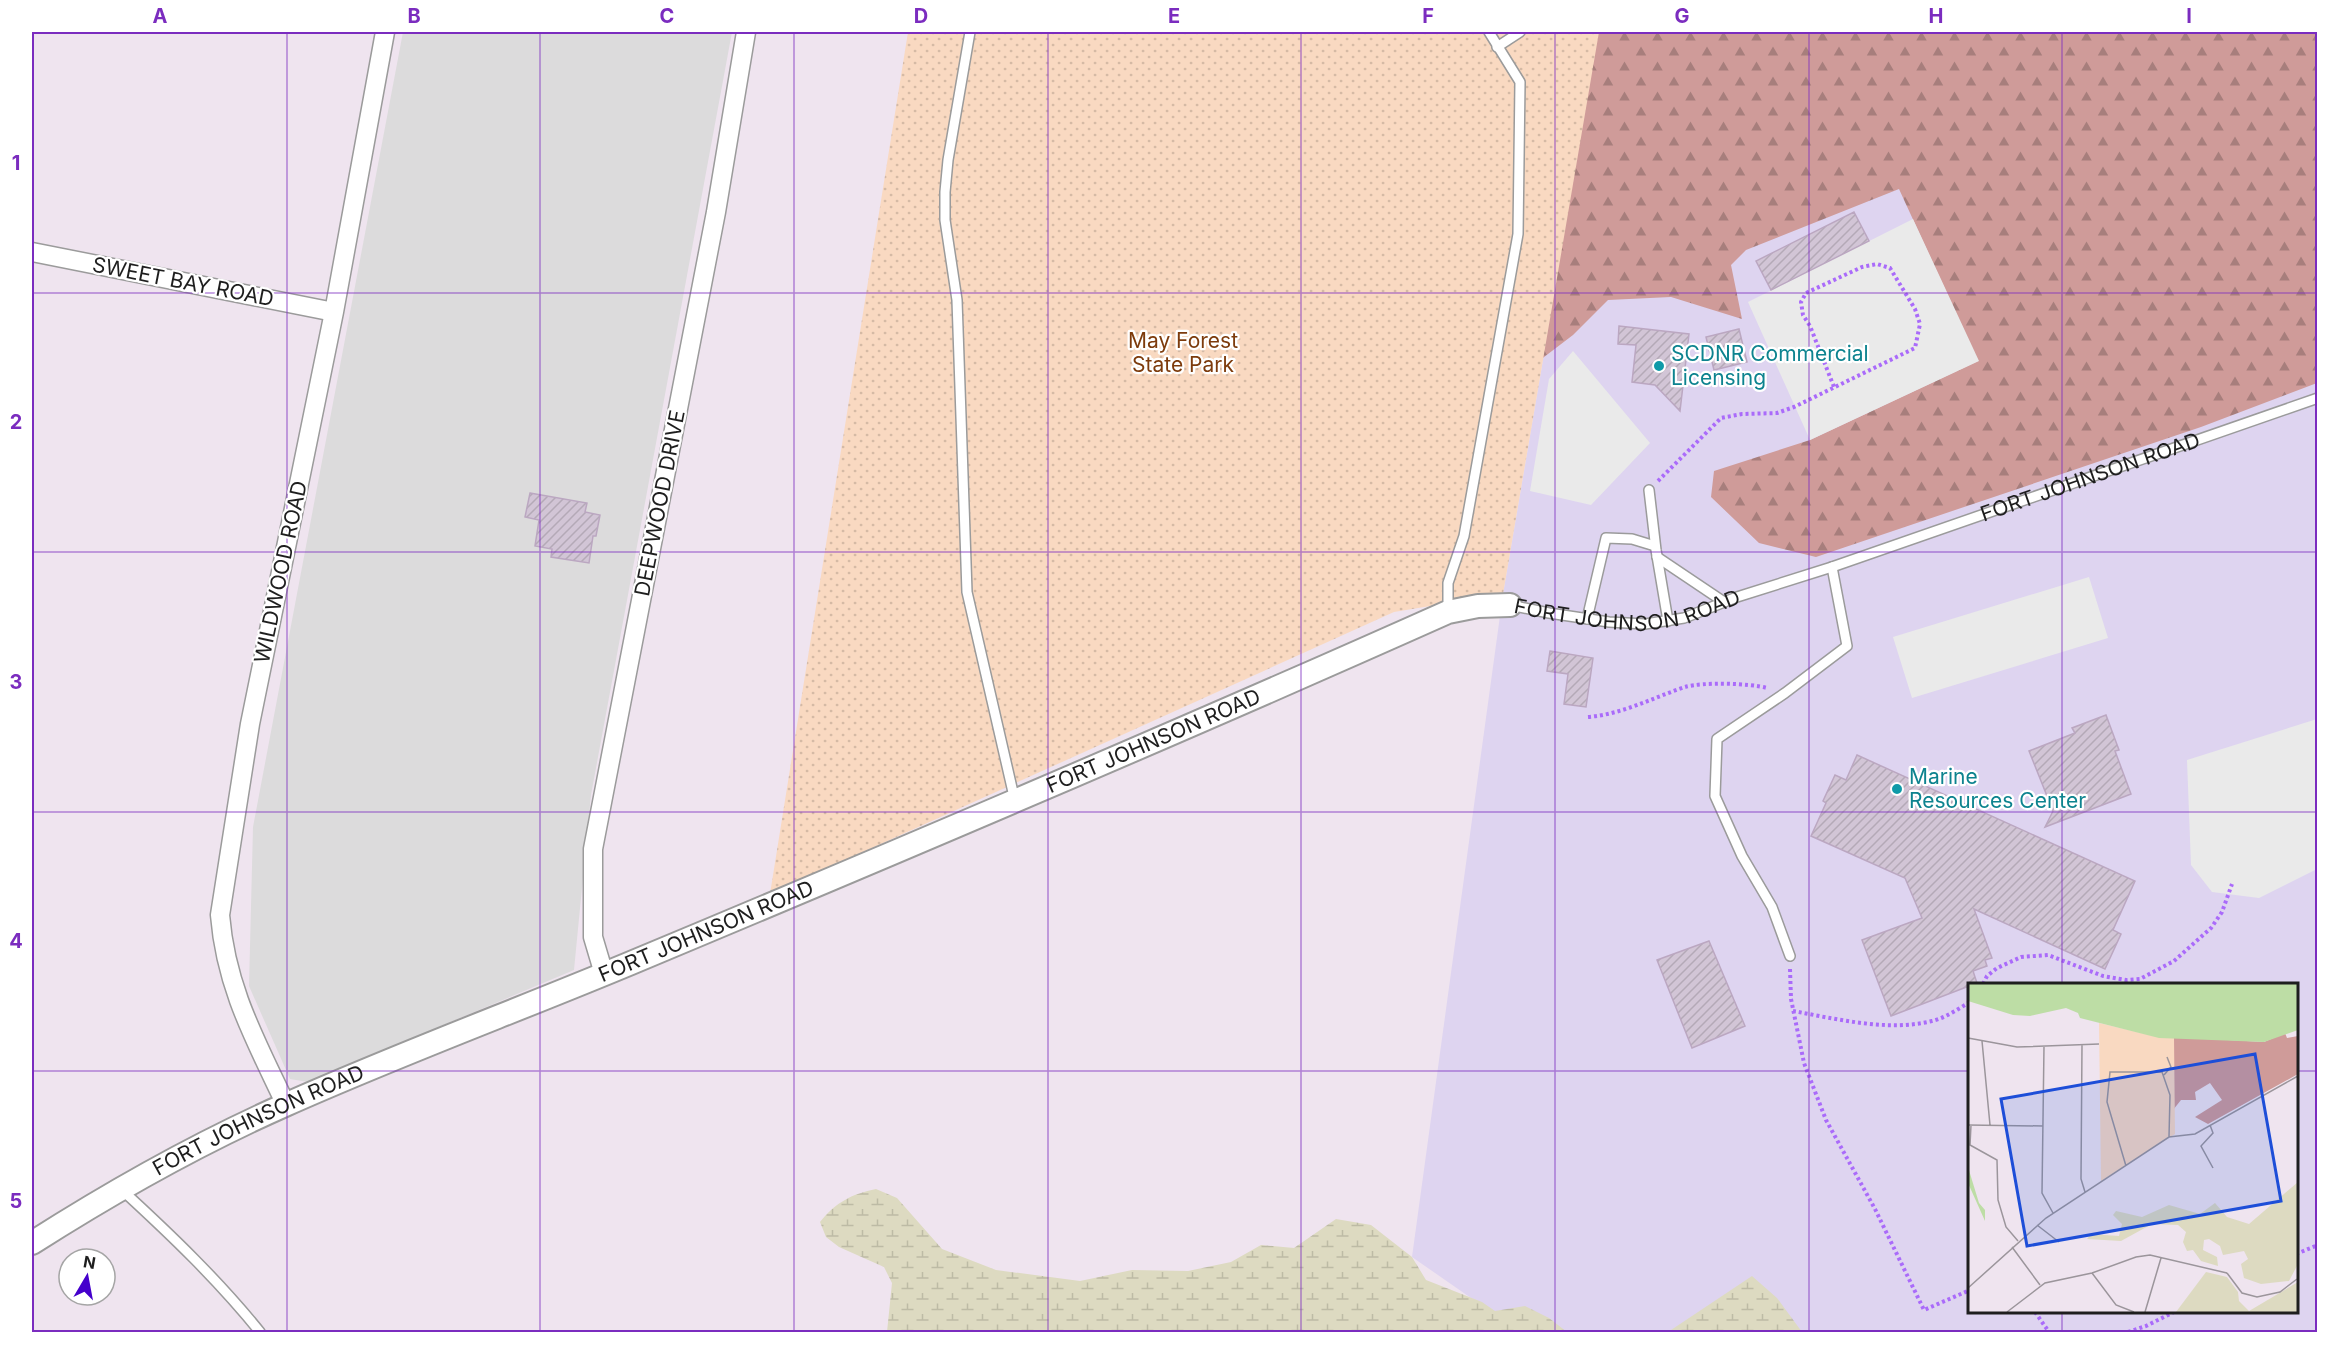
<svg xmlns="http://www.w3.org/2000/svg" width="2349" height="1364" viewBox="0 0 2349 1364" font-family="Inter,sans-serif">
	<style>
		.residential { fill: #dcdbdc }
		.commercial { fill: #ded4f0; fill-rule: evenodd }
		.forest { fill: url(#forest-firs) }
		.wetland { fill: url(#wetland-marsh) }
		.park { fill: url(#park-dots) }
		.parking { fill: #eaeaea }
		.building { fill: url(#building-hatch); stroke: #bba7c1; stroke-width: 1.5 }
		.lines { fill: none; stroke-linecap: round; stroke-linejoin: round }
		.service-casing { stroke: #9b9b9b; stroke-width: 12 }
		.minor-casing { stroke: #9b9b9b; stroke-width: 21 }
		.tertiary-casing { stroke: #9b9b9b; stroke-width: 26 }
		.path { stroke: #aa6bfa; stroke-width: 4; stroke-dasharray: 3 3; stroke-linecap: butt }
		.service { stroke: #fff; stroke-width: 9 }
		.minor { stroke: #fff; stroke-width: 18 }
		.tertiary { stroke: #fff; stroke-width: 22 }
		.grid { fill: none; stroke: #7b2cbf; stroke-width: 1.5; stroke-opacity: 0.55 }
		.culture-dot { fill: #0f9aa8; stroke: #fff; stroke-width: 2 }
		.labels { text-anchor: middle; stroke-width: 4.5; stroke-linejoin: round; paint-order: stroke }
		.street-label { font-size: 21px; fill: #1e1e1e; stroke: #fff }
		.park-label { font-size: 21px; fill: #7d3b0c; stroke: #fff }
		.culture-label { font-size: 21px; fill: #0d838f; stroke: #fff; text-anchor: start }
		.inset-road { fill: none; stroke: #9b959b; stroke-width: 1.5 }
		.view { fill: #1d4ed8; fill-opacity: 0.15; stroke: #1d4ed8; stroke-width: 3 }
		.inset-edge { fill: none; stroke: #1e1e1e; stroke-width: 3 }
		.neatline { fill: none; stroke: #7b2cbf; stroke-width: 2 }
		.grid-label { font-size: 20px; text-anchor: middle; font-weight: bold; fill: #7b2cbf }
	</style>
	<defs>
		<pattern id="forest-firs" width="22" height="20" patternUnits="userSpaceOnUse" patternTransform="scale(1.5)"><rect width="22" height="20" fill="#cf9b99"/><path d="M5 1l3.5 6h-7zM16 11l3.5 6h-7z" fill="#a77e7c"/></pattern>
		<pattern id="wetland-marsh" width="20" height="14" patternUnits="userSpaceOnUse" patternTransform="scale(1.5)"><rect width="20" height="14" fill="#dddac1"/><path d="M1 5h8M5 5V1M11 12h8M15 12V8" fill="none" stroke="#bdbba5"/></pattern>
		<pattern id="park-dots" width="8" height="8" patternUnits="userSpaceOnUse" patternTransform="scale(1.5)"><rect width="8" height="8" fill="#f9d9c1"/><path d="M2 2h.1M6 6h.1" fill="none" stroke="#d5baa5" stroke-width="1.8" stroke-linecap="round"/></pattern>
		<pattern id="building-hatch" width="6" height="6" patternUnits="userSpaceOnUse" patternTransform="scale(1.5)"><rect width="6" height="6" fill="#d2c5d6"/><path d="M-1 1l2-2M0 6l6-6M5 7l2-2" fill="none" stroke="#b4a9b7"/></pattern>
	</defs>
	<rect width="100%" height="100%" fill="#efe4ef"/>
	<path class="residential" d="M403 32H732L591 795 574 970 308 1082 290 1079 249 986 253 827Z"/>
	<path class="commercial" d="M1599 32H2317V1332H1520L1412 1257 1503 594ZM1970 984H2296V1312H1970Z"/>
	<path class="forest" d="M1561 32H2317V383L2201 427 1816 557 1759 543 1711 497 1714 471 1810 440 1978 361 1899 189 1746 250 1731 265 1742 319 1671 297 1608 300 1573 335 1527 370Z"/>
	<path class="wetland" d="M876 1189 897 1198 942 1249 996 1270 1080 1281 1132 1270 1188 1271 1231 1262 1261 1245 1294 1248 1336 1219 1371 1225 1412 1257 1426 1280 1482 1302 1495 1311 1525 1306 1549 1318 1567 1332H887L892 1283 884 1267 839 1247 826 1237 820 1222C836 1202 852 1194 876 1189Z
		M1752 1276 1777 1298 1802 1332H1668Z"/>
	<path class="park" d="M908 32H1599L1503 594 1394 612 770 894Z"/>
	<path class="parking" d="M1913 219 1979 361 1810 440 1748 302Z
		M1573 351 1650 443 1591 505 1530 491 1549 379Z
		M2089 577 2108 638 1912 698 1893 637Z
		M2317 719V869L2259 898 2212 892 2191 865 2187 760Z"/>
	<path class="building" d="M1854 212 1869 241 1771 290 1756 261Z
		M1619 326 1689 334 1680 411 1655 385 1632 382 1636 345 1618 344Z
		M1739 329 1747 362 1714 370 1706 337Z
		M530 493 587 503 585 512 600 515 596 536H593L589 563 551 557 552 549 535 546 539 520 525 517Z
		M1550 651 1593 658 1586 707 1564 704 1568 674 1547 671Z
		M2106 715 2119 750 2115 751 2131 794 2045 827 2053 811 2029 751 2075 733 2072 728Z
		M1857 755 2135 881 2113 930 2121 934 2105 969 1974 909 1992 958 1985 960 1987 966 1973 971 1977 983 1891 1016 1862 940 1922 918 1905 878 1811 836 1826 803 1823 801 1835 775 1846 780Z
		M1709 941 1745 1026 1692 1048 1657 960Z"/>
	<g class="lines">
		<g class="service-casing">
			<g id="service">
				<path d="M970 32 948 160 945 192V220L957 300 967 592 1015 801"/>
				<path d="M1497 47 1520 32"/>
				<path d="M1649 490 1656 550 1668 621"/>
				<path d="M1657 557 1724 602"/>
				<path id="s1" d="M1510 605 1549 613 1609 622 1645 624 1684 618 1737 597 1832 567 2318 398"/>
				<path d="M1448 612V583L1464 536 1518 234 1520 82 1489 32"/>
				<path d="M1587 619 1606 538 1632 539 1655 546"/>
				<path d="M1790 956 1772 907 1742 856 1715 796 1717 739 1785 693 1847 646 1832 567"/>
				<path d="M122 1190C171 1235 218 1280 260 1332"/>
			</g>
		</g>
		<g class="minor-casing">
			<path id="minor" d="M32 252 334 312
				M604 974 593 937V849L716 212 746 32
				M286 1105C255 1039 226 988 220 915L250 724 334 312 385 32"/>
		</g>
		<g class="tertiary-casing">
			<g id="tertiary">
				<path id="s2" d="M32 1243C112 1192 197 1144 285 1105 399 1054 516 1011 631 963 904 849 1177 733 1448 612L1478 606 1510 605"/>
			</g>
		</g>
		<path class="path" d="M1658 481 1721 418 1742 414 1777 413 1794 407 1915 348 1920 324 1915 309 1890 268 1877 264 1862 267 1806 293 1801 302 1803 315 1810 326 1834 387
			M1588 717C1623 714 1652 698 1685 687 1702 682 1749 683 1767 688
			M1790 969 1791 999 1804 1063 1826 1120 1875 1209 1924 1310 1970 1290
			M1983 984 1987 976 1997 968 2021 957 2048 955 2103 976 2126 980 2140 979 2174 961 2211 928 2222 912 2232 884
			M1793 1011C1837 1019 1888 1032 1932 1021 1945 1018 1958 1009 1970 1002
			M2296 1254 2318 1245
			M2035 1312 2049 1332
			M2128 1332 2146 1326 2174 1312"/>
		<use href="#service" class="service"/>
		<use href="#minor" class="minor"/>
		<use href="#tertiary" class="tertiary"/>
	</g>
	<path class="grid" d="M287 32V1332M540 32V1332M794 32V1332M1048 32V1332M1301 32V1332M1555 32V1332M1809 32V1332M2062 32V984M32 293H2318M32 552H2318M32 812H2318M32 1071H1970M2296 1071H2318M2062 1312V1332"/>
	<g class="culture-dot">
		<circle cx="1659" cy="366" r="6"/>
		<circle cx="1897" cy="789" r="6"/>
	</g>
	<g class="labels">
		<g class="street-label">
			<text transform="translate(183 282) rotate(11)" y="7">SWEET BAY ROAD</text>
			<text dy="7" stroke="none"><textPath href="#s1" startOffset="606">FORT JOHNSON ROAD</textPath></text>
			<text transform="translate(660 503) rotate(-79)" y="7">DEEPWOOD DRIVE</text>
			<text transform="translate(281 572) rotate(-78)" y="7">WILDWOOD ROAD</text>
			<text dy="7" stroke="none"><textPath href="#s1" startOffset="120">FORT JOHNSON ROAD</textPath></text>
			<text dy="7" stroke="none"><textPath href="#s2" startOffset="1230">FORT JOHNSON ROAD</textPath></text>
			<text dy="7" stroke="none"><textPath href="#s2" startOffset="744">FORT JOHNSON ROAD</textPath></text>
			<text dy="7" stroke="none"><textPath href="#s2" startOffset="258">FORT JOHNSON ROAD</textPath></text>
		</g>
		<g class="park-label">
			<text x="1183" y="348">May Forest<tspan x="1183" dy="24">State Park</tspan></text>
		</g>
		<g class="culture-label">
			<text x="1671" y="361">SCDNR Commercial<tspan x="1671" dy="24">Licensing</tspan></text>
			<text x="1909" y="784">Marine<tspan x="1909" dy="24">Resources Center</tspan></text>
		</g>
	</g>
	<g transform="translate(1968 983)">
		<rect width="330" height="330" fill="#efe4ef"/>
		<path d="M317 50 319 55 330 53V91L240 141 227 134 254 117 242 100 227 109 228 117H213L205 127 206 54 296 59Z" fill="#cf9b99"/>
		<path d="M330 199V281L321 298 293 301 276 295 273 281 280 276 276 268 255 272 252 263 241 256 236 257 235 267 249 274 250 283 233 278 225 267 219 268 215 259 218 249 210 242 184 241 153 258 119 256 123 251 151 253 154 241 145 232 148 228 174 234 201 222 232 231 247 220 259 234 281 241ZM238 289 259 294 270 309 271 318 281 328 330 299V329H208Z" fill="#dddac1"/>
		<path d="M131 40 190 54H206L207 151 133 198Z" fill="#f9d9c1"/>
		<path d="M0 1H330V47L296 59 191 55 112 35 110 30 98 25 62 33 45 32 0 18ZM0 184 11 220 17 227V238L0 200Z" fill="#bddda5"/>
		<path class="inset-road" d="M0 55 49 64 131 61M14 58 22 142M114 62 113 196 117 209M76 63 74 210 85 230M196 92 203 84 199 74M0 142 75 143M3 142 2 162 29 177 30 217 38 244 50 258M242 142 245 150 233 163 245 185M158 183 139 119 142 89H194L202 112 201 154M69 242 91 259M44 264 72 302M124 290 148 322 166 329M259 290 274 310 289 314 312 309 329 296M0 305 78 235 201 154 227 151 330 93M39 329 77 300 124 290 168 274 182 272 259 290M177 329 193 275"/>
		<path class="view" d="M287 71 313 218 59 263 33 116Z"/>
		<rect width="330" height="330" class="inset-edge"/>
	</g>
	<rect width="2349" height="1364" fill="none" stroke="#ffffff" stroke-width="66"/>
	<g transform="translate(87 1277) rotate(10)"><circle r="28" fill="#ffffff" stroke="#a5a5a5" stroke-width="1.5"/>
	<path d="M0-4.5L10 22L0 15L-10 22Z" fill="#4500cc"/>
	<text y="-9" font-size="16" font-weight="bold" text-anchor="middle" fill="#1e1e1e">N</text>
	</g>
	<rect x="33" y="33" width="2283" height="1298" class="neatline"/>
	<g class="grid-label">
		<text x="160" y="23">A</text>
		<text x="414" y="23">B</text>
		<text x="667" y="23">C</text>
		<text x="921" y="23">D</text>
		<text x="1174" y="23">E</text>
		<text x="1428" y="23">F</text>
		<text x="1682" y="23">G</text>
		<text x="1936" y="23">H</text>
		<text x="2189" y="23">I</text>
		<text x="16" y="170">1</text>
		<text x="16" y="429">2</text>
		<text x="16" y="689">3</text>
		<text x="16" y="948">4</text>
		<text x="16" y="1208">5</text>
	</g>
</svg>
